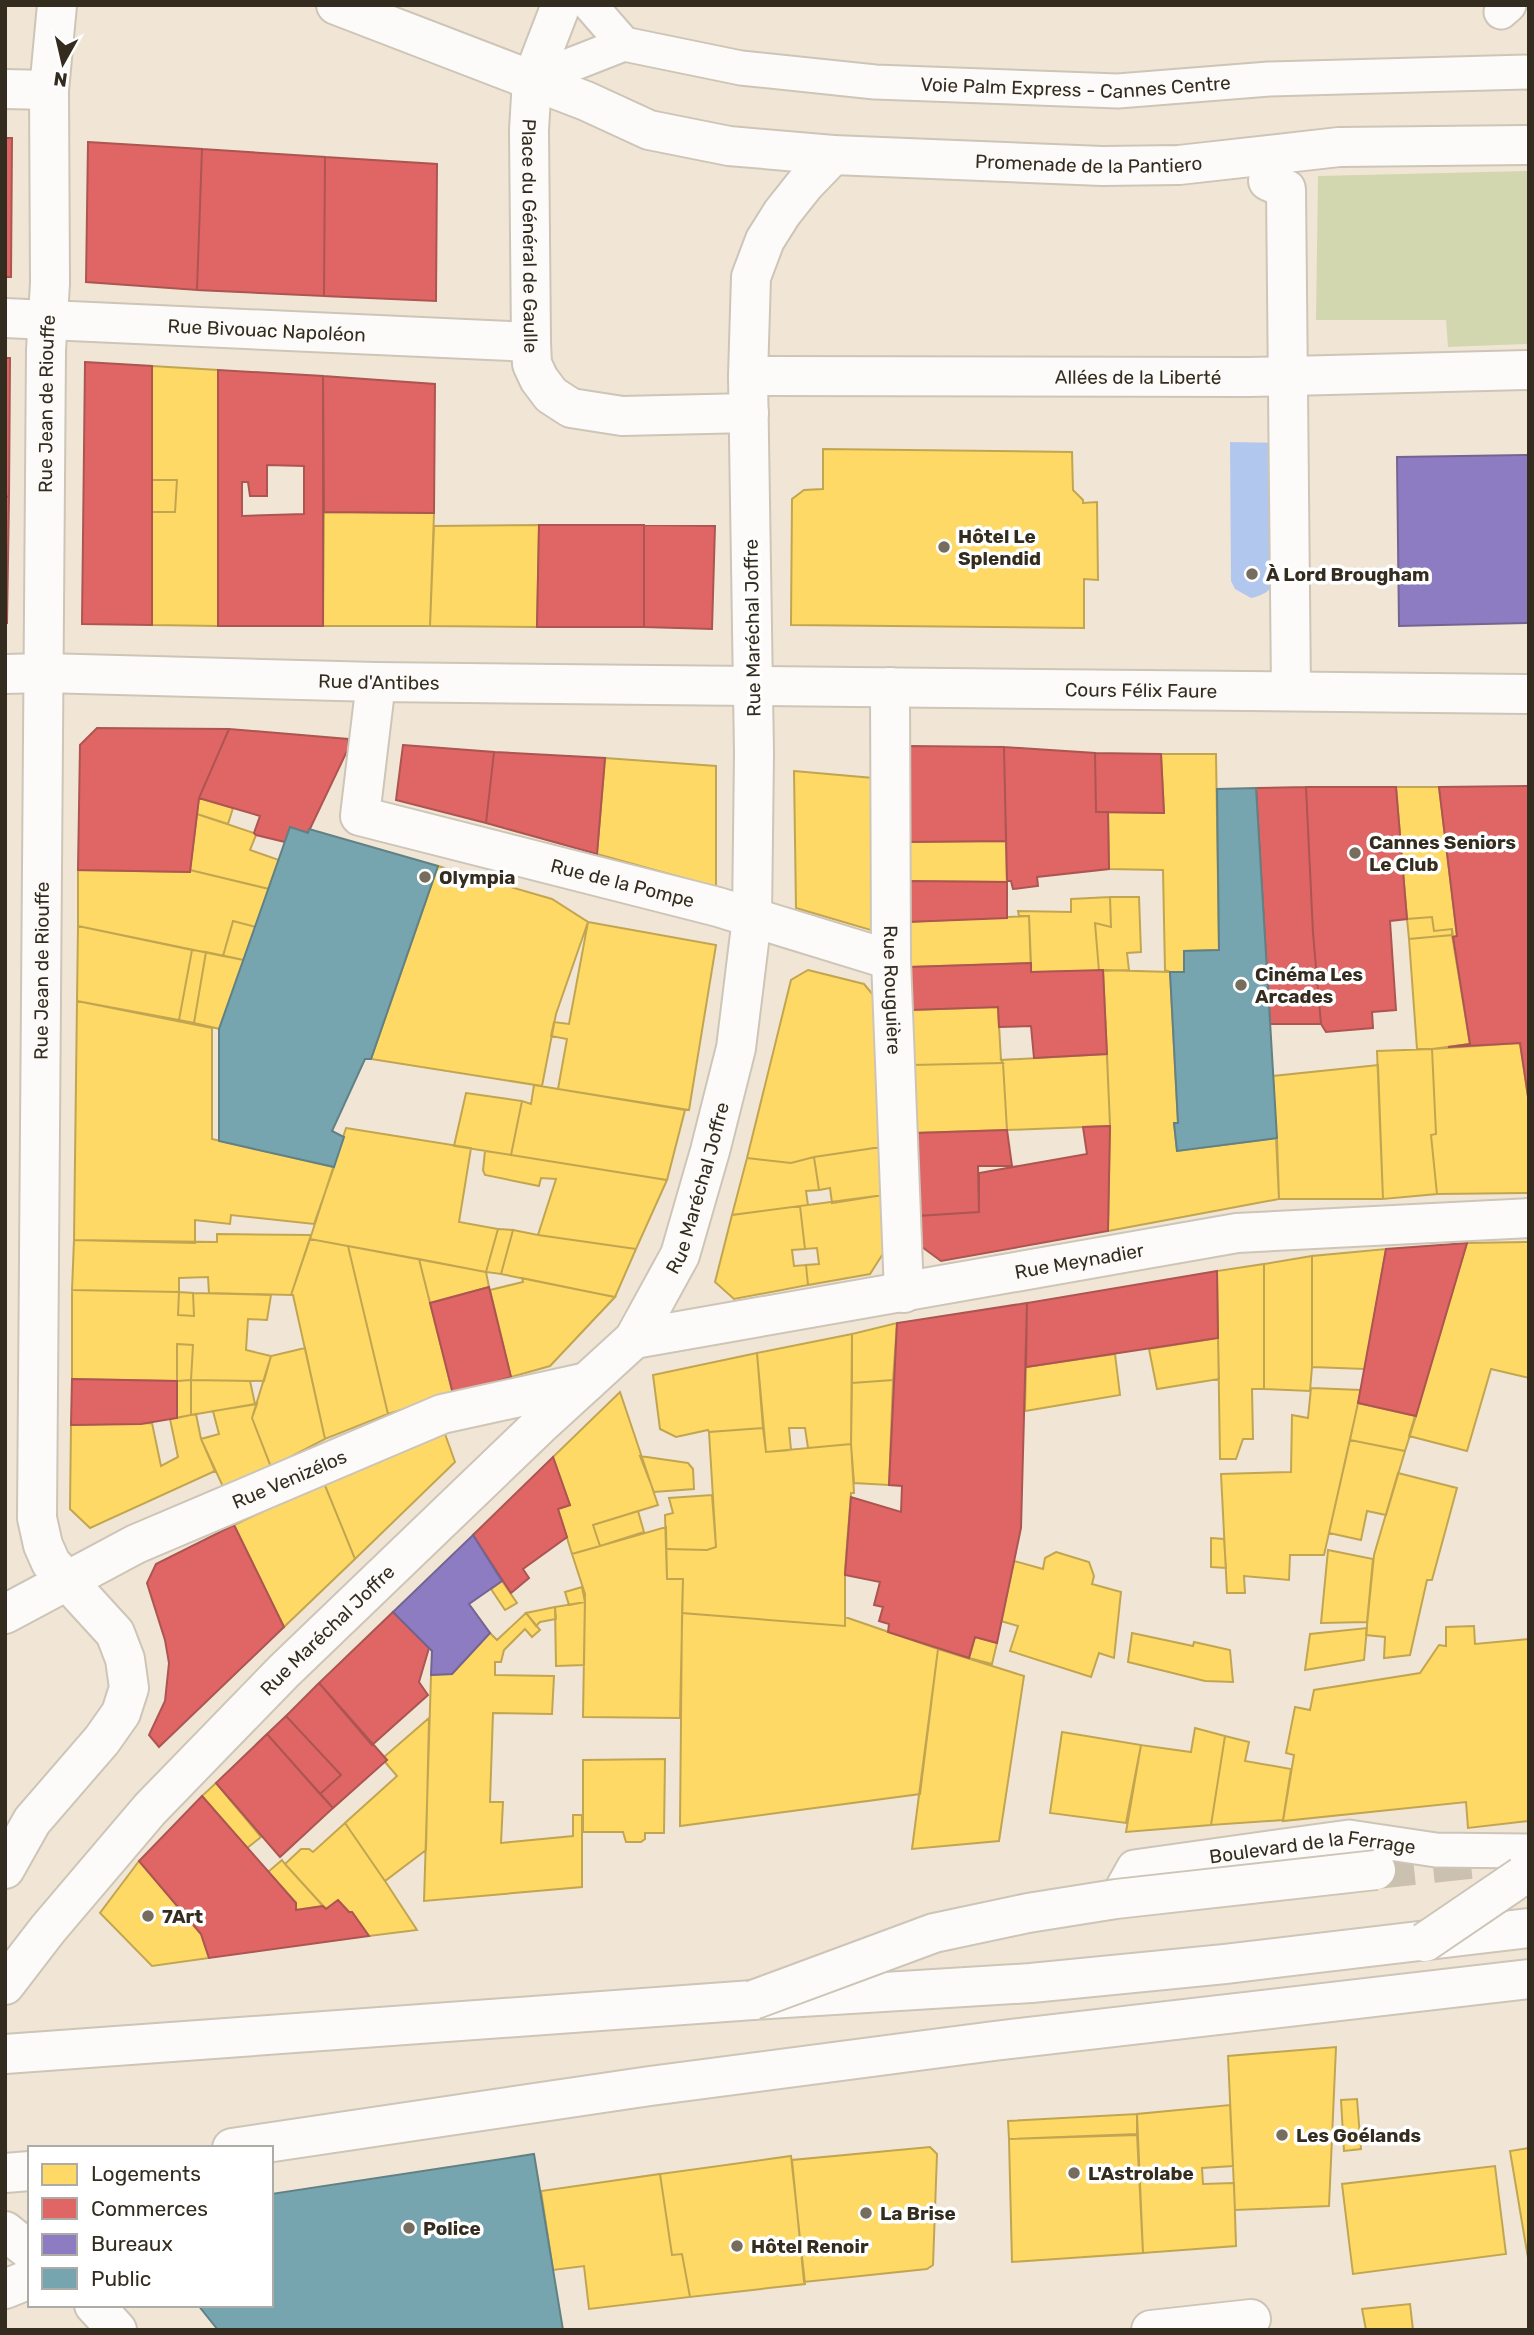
<svg xmlns="http://www.w3.org/2000/svg" width="1534" height="2335" viewBox="0 0 1534 2335" font-family="Rubik,sans-serif">
	<style>
		.green { fill: #d3d7b0 }
		.water { fill: #b2c7ee }
		.homes { fill: #ffd966; stroke: #c2a551; stroke-width: 2 }
		.shops { fill: #e06666; stroke: #ac5551; stroke-width: 2; fill-rule: evenodd }
		.offices { fill: #8e7cc3; stroke: #736492; stroke-width: 2 }
		.public { fill: #76a5af; stroke: #628184; stroke-width: 2 }
		.lines { fill: none; stroke-linecap: round; stroke-linejoin: round }
		.highway-tunnel { stroke: #cbc1b1; stroke-width: 38; stroke-dasharray: 38 19; stroke-linecap: butt }
		.lane-casing { stroke: #cdc5b7; stroke-width: 37 }
		.street-casing { stroke: #cdc5b7; stroke-width: 42 }
		.secondary-casing { stroke: #cdc5b7; stroke-width: 42 }
		.primary-casing { stroke: #cdc5b7; stroke-width: 42 }
		.highway-casing { stroke: #cdc5b7; stroke-width: 42 }
		.lane { stroke: #fdfbf9; stroke-width: 33 }
		.street { stroke: #fdfbf9; stroke-width: 38 }
		.secondary { stroke: #fdfbf9; stroke-width: 38 }
		.primary { stroke: #fdfbf9; stroke-width: 38 }
		.highway { stroke: #fdfbf9; stroke-width: 38 }
		.street-bridge-casing { stroke: #cdc5b7; stroke-width: 42; stroke-linecap: butt }
		.highway-bridge-casing { stroke: #cdc5b7; stroke-width: 42; stroke-linecap: butt }
		.street-bridge { stroke: #fdfbf9; stroke-width: 38 }
		.highway-bridge { stroke: #fdfbf9; stroke-width: 38 }
		.poi-dot { fill: #766d5f; stroke: #fff; stroke-width: 2.5 }
		.labels { text-anchor: middle; stroke-width: 7; stroke-linejoin: round; paint-order: stroke }
		.street-label { font-size: 19px; fill: #332c1f; stroke: #fff }
		.poi-label { font-size: 19px; font-weight: bold; fill: #332c1f; stroke: #fff; text-anchor: start }
	</style>
	<rect width="100%" height="100%" fill="#f1e6d5"/>
	<path class="green" d="M1529 171V344L1448 347 1446 320H1316L1318 176Z"/>
	<path class="water" d="M1230 442 1279 443 1275 582C1269 592 1263 595 1251 598L1235 589 1231 581Z"/>
	<path class="homes" d="M152 366 218 370V626L152 625 151 512H175L177 480H152Z
		M823 449 1072 452 1073 490 1083 500V503L1097 502 1098 580 1084 579V628L791 625 792 499 804 490 823 489Z
		M152 480H177L175 512H151Z
		M324 512 434 513 430 626H323Z
		M539 525 537 627 430 626 434 526Z
		M1161 754H1216L1219 950 1184 951V972H1170L1165 970 1163 870 1109 869 1108 812 1164 813Z
		M605 758 716 766V887L597 854Z
		M794 771 873 778 874 931 796 908Z
		M1396 787H1439L1457 936 1453 937 1452 929 1434 931 1432 917 1407 919Z
		M199 798 233 808 228 824 197 814Z
		M197 814 254 833 256 835 250 850 279 860 269 889 190 870Z
		M1006 841 1007 882 905 881V842Z
		M438 866 552 899 588 922 556 1014 542 1086 371 1059Z
		M78 870 190 872V870L269 889 256 927 233 921 223 956 78 926Z
		M1110 897 1111 927 1095 923 1099 971 1031 972 1029 916H1019L1018 911 1071 912V899Z
		M1110 897H1139L1141 952 1127 953 1129 970 1099 971 1095 923 1111 927Z
		M1029 916 1031 963 909 967 907 922Z
		M1432 917 1434 931 1452 929V935L1409 939 1407 919Z
		M233 921 256 927 244 960 223 956Z
		M588 922 716 945 689 1110 558 1089 567 1039 551 1036 554 1022 569 1024Z
		M78 926 192 950 179 1020 77 1001Z
		M1452 935 1470 1044 1432 1049H1417L1409 939Z
		M192 950 206 952 194 1023 179 1020Z
		M206 952 244 960 220 1029 194 1023Z
		M808 970 864 984 874 996 881 1147 814 1157 791 1163 747 1158 791 980Z
		M1103 970 1170 972 1178 1123H1174L1177 1151 1277 1138 1279 1199 1108 1231 1110 1124Z
		M77 1001 212 1028V1139L334 1167 314 1224 231 1215 230 1224 195 1220V1243L74 1240Z
		M998 1007 1001 1060 1003 1063 912 1065 910 1010Z
		M1520 1043 1529 1103V1193L1437 1194 1431 1135 1436 1134 1432 1049Z
		M1432 1049 1436 1134 1431 1135 1437 1194 1383 1199 1377 1051Z
		M1107 1054 1110 1126 1007 1130 1003 1063 1001 1060Z
		M1003 1063 1007 1130 915 1133 912 1065Z
		M1378 1065 1383 1199H1279L1273 1076Z
		M534 1085 685 1110 667 1180 511 1155 522 1101 531 1104Z
		M466 1093 522 1101 511 1155 454 1146Z
		M346 1128 471 1148 459 1222 498 1229 486 1272 310 1239Z
		M881 1147 884 1195 832 1203 830 1188 819 1190 814 1157Z
		M485 1151 511 1155 667 1180 636 1249 538 1235 556 1179 541 1178 539 1186 485 1175 483 1170Z
		M814 1157 819 1190 806 1191 808 1205 732 1215 747 1158 791 1163Z
		M884 1195 886 1249 870 1274 808 1285 806 1265 819 1264 817 1248 805 1249 800 1206Z
		M800 1206 805 1249 792 1250 794 1266 806 1265 808 1285 734 1299 715 1282 732 1215Z
		M498 1229 513 1230 501 1274 486 1272Z
		M513 1230 538 1235 636 1249 615 1297 501 1274Z
		M217 1234 311 1235 291 1295 209 1293 208 1277 179 1278V1292L72 1290 74 1240 217 1242Z
		M310 1239 348 1246 388 1414 325 1439 293 1295H291Z
		M1529 1242V1378L1491 1369 1467 1451 1409 1436 1467 1243Z
		M348 1246 419 1259 453 1394 388 1414Z
		M1386 1249 1365 1369 1312 1367V1256Z
		M1312 1256V1367L1310 1391 1264 1389V1264Z
		M419 1259 486 1272 489 1287 430 1303Z
		M1264 1264V1389H1252L1253 1439H1243L1236 1459H1220L1217 1271Z
		M522 1278 615 1297 550 1366 511 1377 490 1290 523 1282Z
		M72 1290 179 1292 178 1315 194 1316 193 1293 271 1295 267 1320 248 1319 246 1350 271 1356 264 1381 191 1380 193 1345 177 1344V1381L72 1379Z
		M179 1292 193 1293 194 1316 178 1315Z
		M897 1323 893 1380 852 1383V1334Z
		M852 1334 851 1444 808 1448 805 1428H789L791 1450 766 1452 757 1353Z
		M1218 1338 1219 1379 1157 1389 1149 1349Z
		M177 1344 193 1345 191 1380 177 1381Z
		M305 1348 325 1439 271 1467 252 1418 271 1356Z
		M757 1353 763 1428 709 1432 708 1430 676 1437 660 1429 653 1375Z
		M1115 1354 1120 1395 1025 1411 1026 1367Z
		M191 1380 250 1381 255 1404 191 1415Z
		M191 1380V1415L177 1418V1381Z
		M893 1380 889 1485 854 1483 851 1444 852 1383Z
		M1311 1388 1361 1390 1324 1555H1290L1289 1580 1244 1576 1245 1593H1227L1221 1474 1291 1472 1292 1415 1308 1418Z
		M620 1392 658 1505 593 1525 600 1546 572 1554 558 1509 570 1505 553 1457Z
		M1358 1403 1416 1416 1405 1451 1350 1440Z
		M257 1404 252 1418 271 1467 225 1491 201 1439 219 1434 213 1411Z
		M196 1414 201 1439 215 1471 90 1528 70 1509 71 1425 152 1423 161 1466 178 1457 170 1419Z
		M763 1428 766 1452 851 1444 854 1493H851L845 1570V1626L682 1613 683 1579H667L666 1549 707 1550 716 1547 709 1432Z
		M445 1434 455 1462 355 1559 324 1483Z
		M1350 1440 1405 1451 1386 1515 1367 1511 1361 1540 1329 1533Z
		M640 1456 688 1463 693 1469 694 1489 654 1492Z
		M1398 1473 1457 1488 1432 1580H1427L1410 1655 1384 1658 1385 1637 1366 1635 1374 1555Z
		M324 1483 355 1559 284 1627 234 1525Z
		M712 1495 716 1547 707 1550 666 1549 665 1515 673 1513 669 1498Z
		M638 1511 644 1532 600 1546 593 1525Z
		M666 1527 667 1579H683L680 1718 583 1717 585 1594 572 1554Z
		M1211 1538 1224 1539 1226 1568 1211 1567Z
		M1328 1550 1373 1559 1367 1622 1321 1623Z
		M1056 1552 1089 1562 1094 1576 1092 1584 1121 1592 1114 1658 1099 1653 1091 1677 1010 1651 1018 1626 1001 1621 1014 1561 1043 1569 1045 1558Z
		M502 1581 517 1603 505 1610 491 1589Z
		M582 1587 585 1602 569 1605 565 1592Z
		M585 1602 584 1665 556 1666 555 1607Z
		M555 1607 556 1619 540 1622 536 1626 526 1613Z
		M526 1613 540 1630 532 1637 525 1629 504 1650 501 1662H495V1675L554 1676 552 1714 493 1713 490 1802H503L501 1843 573 1836V1815H582V1887L424 1901 431 1675 452 1674 490 1633 497 1640Z
		M682 1613 845 1626V1617L938 1649 920 1794 680 1826Z
		M1474 1626 1475 1644 1529 1639V1821L1468 1828 1466 1802 1283 1821 1294 1755 1286 1753 1295 1707 1310 1710 1314 1690 1420 1673 1439 1645 1446 1646V1627Z
		M1367 1628 1364 1660 1305 1670 1310 1634Z
		M1132 1633 1193 1646 1194 1642 1230 1650 1233 1682 1205 1681 1128 1662Z
		M975 1637 997 1643 992 1664 969 1658Z
		M938 1649 1024 1676 999 1841 912 1849Z
		M429 1718 426 1850 385 1881 345 1823 397 1776 385 1762 387 1760 384 1757Z
		M1195 1728 1225 1736 1211 1825 1126 1832 1141 1745 1191 1752Z
		M1062 1732 1141 1745 1126 1823 1050 1813Z
		M1225 1736 1249 1742 1245 1761 1291 1769 1283 1820 1211 1825Z
		M665 1759 664 1833H645V1839L641 1842H626L623 1832H583V1760Z
		M216 1783 261 1837 247 1848 202 1796Z
		M345 1823 385 1881 417 1930 369 1936 352 1912H349L338 1900 326 1909 285 1864 301 1849H309L313 1852Z
		M282 1860 285 1864 323 1906 296 1910V1903L268 1872Z
		M139 1861 201 1934 209 1958 152 1966 100 1913Z
		M1336 2047 1329 2206 1235 2210 1228 2056Z
		M1357 2099 1361 2149 1344 2151 1341 2100Z
		M1230 2105 1233 2166 1202 2168 1203 2184 1234 2183 1236 2246 1143 2253 1137 2114Z
		M1137 2114V2135L1009 2139 1008 2121Z
		M1137 2134 1143 2253 1012 2262 1009 2139Z
		M930 2147 937 2154 933 2265 927 2269 804 2282 792 2160Z
		M1529 2148V2258H1528L1510 2151Z
		M791 2156 805 2284 690 2297 682 2254 672 2255 660 2174Z
		M1495 2166 1506 2254 1353 2274 1342 2184Z
		M660 2174 672 2255 682 2254 690 2297 589 2309 584 2266 553 2270 541 2191Z
		M1410 2304 1413 2330H1366L1362 2309Z"/>
	<path class="shops" d="M5 138H12L11 277H5Z
		M88 142 202 149 197 290 86 282Z
		M202 149 325 157 324 296 197 290Z
		M325 157 437 164 436 301 324 296Z
		M5 358H10L9 497 5 496Z
		M85 362 152 366V625L82 624Z
		M218 370 323 376V626H218ZM267 465 304 466V514L242 516V482H248L250 496H267Z
		M323 376 435 384 434 513 324 512Z
		M5 496 9 497 7 623H5Z
		M539 525H644V627H537Z
		M644 525 715 526 712 629 644 627Z
		M97 728 229 729 199 798 190 872 78 870 80 745Z
		M229 729 348 739V749L308 833 290 827 285 842 256 835 254 833 260 816 199 798Z
		M403 745 494 752 486 823 396 800Z
		M910 746 1004 747 1006 841 905 842 903 801Z
		M1004 747 1095 753 1096 812H1108L1109 869 1037 877 1038 886 1013 889 1011 881H1007Z
		M494 752 605 758 597 854 486 823Z
		M1095 753 1161 754 1164 813 1096 812Z
		M1529 786V1103L1520 1043 1448 1047 1470 1044 1453 937 1457 936 1439 787Z
		M1306 787H1396L1407 919 1390 921 1396 1010 1372 1012 1373 1028 1326 1032 1321 1024 1313 933Z
		M1306 787 1313 933 1321 1024H1270L1256 788Z
		M905 881 1007 882V918L907 922Z
		M1031 963V972L1103 970 1107 1054 1034 1058 1031 1026 999 1027 998 1007 910 1010 909 967Z
		M1110 1126 1108 1231 941 1261 918 1244 917 1216 979 1212V1173L1087 1154 1083 1127Z
		M1007 1130 1012 1166H978L979 1212 917 1216 915 1133Z
		M1467 1243 1416 1416 1358 1403 1386 1249Z
		M1217 1271 1218 1338 1026 1367 1027 1303Z
		M489 1287 511 1377 453 1394 430 1303Z
		M1027 1303 1021 1528 997 1643 975 1637 969 1658 888 1632 889 1624 879 1621 883 1607 874 1605 880 1582 845 1575 851 1497 901 1512 902 1486 889 1485 897 1323Z
		M72 1379 177 1381V1418L141 1424 71 1425Z
		M553 1457 570 1505 558 1509 567 1537 523 1569 529 1578 511 1593 473 1535Z
		M234 1525 284 1627 159 1747 149 1735 165 1701 169 1663 165 1640 147 1583 156 1564Z
		M393 1612 429 1648 419 1682 428 1695 372 1745 319 1683Z
		M319 1683 387 1760 333 1808 320 1794 341 1775 286 1716Z
		M286 1716 341 1775 320 1794 267 1734Z
		M267 1734 333 1808 280 1857 216 1783Z
		M202 1796 296 1903V1910L323 1906 326 1909 338 1900 349 1912H352L369 1936 209 1958 201 1934 139 1861Z"/>
	<path class="offices" d="M1529 455V623L1399 626 1397 457Z
		M473 1535 502 1581 469 1604 490 1633 452 1674 431 1675 432 1651 393 1612Z"/>
	<path class="public" d="M1256 788 1277 1138 1177 1151 1174 1123H1178L1170 972H1184V951L1219 950 1217 789Z
		M290 827 308 833 309 829 438 866 371 1059H365L332 1131 344 1137 334 1167 219 1141V1029Z
		M534 2154 563 2330H218L198 2305H271V2194Z"/>
	<g class="lines">
		<path class="highway-tunnel" d="M1376 1870 1478 1859"/>
		<g class="lane-casing">
			<g id="lane">
				<path d="M590 5 624 44"/>
				<path d="M1501 12 1509 5"/>
				<path id="s1" d="M624 44 741 68 875 82 1118 91 1269 79 1529 72"/>
				<path d="M532 80 624 44"/>
				<path id="s2" d="M1116 1899 1134 1867 1349 1837 1436 1850 1529 1851"/>
			</g>
		</g>
		<g class="street-casing">
			<g id="street">
				<path id="s3" d="M532 80 529 130 531 342 532 364 539 379 551 395 571 408 622 416 749 413"/>
				<path d="M5 89 49 90"/>
				<path d="M1268 181 1286 189 1291 691"/>
				<path id="s4" d="M5 318 531 342"/>
				<path id="s5" d="M748 376 1249 377 1529 370"/>
				<path id="s6" d="M376 682 360 816 718 907 891 960"/>
				<path id="s7" d="M753 686 1529 694"/>
				<path id="s8" d="M890 687 891 960 904 1293"/>
				<path id="s9" d="M634 1339 1237 1233 1529 1218"/>
				<path id="s10" d="M5 1614 136 1544 442 1414 587 1382"/>
				<path id="s11" d="M5 1869 32 1821 102 1740 121 1713 129 1688 125 1659 115 1633 51 1563 43 1545 37 1518 46 350 50 283 49 90 57 5"/>
				<path d="M1151 2330 1251 2319"/>
			</g>
		</g>
		<g class="secondary-casing">
			<g id="secondary">
				<path id="s12" d="M5 674 44 673 376 682 753 686"/>
				<path id="s13" d="M5 1985 48 1929 150 1809 284 1671 540 1425 634 1339 680 1255 710 1151 736 1048 752 918 754 753 748 376 751 277 765 240 782 213 805 184 833 155"/>
				<path d="M5 2231 30 2251"/>
				<path d="M94 2305 117 2330"/>
			</g>
		</g>
		<g class="primary-casing">
			<g id="primary">
				<path id="s14" d="M336 5 586 101 649 130 729 146 833 155 1102 166 1179 165 1339 147 1529 145"/>
				<path d="M532 80 561 5"/>
				<path d="M5 2289 30 2279"/>
			</g>
		</g>
		<g class="highway-casing">
			<path id="highway" d="M5 2054 753 2000 1031 1983 1225 1964 1529 1928
				M232 2148 650 2086 994 2041 1529 1979
				M5 2173 30 2171"/>
		</g>
		<use href="#lane" class="lane"/>
		<use href="#street" class="street"/>
		<use href="#secondary" class="secondary"/>
		<use href="#primary" class="primary"/>
		<use href="#highway" class="highway"/>
		<g class="street-bridge-casing">
			<path id="street-bridge" d="M1425 1942 1522 1876"/>
		</g>
		<g class="highway-bridge-casing">
			<path id="highway-bridge" d="M753 2000 934 1933 1028 1913 1116 1899 1376 1870"/>
		</g>
		<use href="#street-bridge" class="street-bridge"/>
		<use href="#highway-bridge" class="highway-bridge"/>
	</g>
	<g class="poi-dot">
		<circle cx="944" cy="547" r="7"/>
		<circle cx="1252" cy="574" r="7"/>
		<circle cx="1355" cy="853" r="7"/>
		<circle cx="425" cy="877" r="7"/>
		<circle cx="1241" cy="985" r="7"/>
		<circle cx="148" cy="1916" r="7"/>
		<circle cx="1282" cy="2135" r="7"/>
		<circle cx="1074" cy="2173" r="7"/>
		<circle cx="866" cy="2213" r="7"/>
		<circle cx="409" cy="2228" r="7"/>
		<circle cx="737" cy="2246" r="7"/>
	</g>
	<g class="labels">
		<g class="street-label">
			<text dy="7" stroke="none"><textPath href="#s1" startOffset="455">Voie Palm Express - Cannes Centre</textPath></text>
			<text dy="7" stroke="none"><textPath href="#s14" startOffset="779">Promenade de la Pantiero</textPath></text>
			<text dy="7" stroke="none"><textPath href="#s3" startOffset="156">Place du Général de Gaulle</textPath></text>
			<text dy="7" stroke="none"><textPath href="#s4" startOffset="262">Rue Bivouac Napoléon</textPath></text>
			<text dy="7" stroke="none"><textPath href="#s5" startOffset="390">Allées de la Liberté</textPath></text>
			<text dy="7" stroke="none"><textPath href="#s11" startOffset="1535">Rue Jean de Riouffe</textPath></text>
			<text transform="translate(752 628) rotate(-91)" y="7">Rue Maréchal Joffre</text>
			<text dy="7" stroke="none"><textPath href="#s12" startOffset="374">Rue d'Antibes</textPath></text>
			<text dy="7" stroke="none"><textPath href="#s7" startOffset="388">Cours Félix Faure</textPath></text>
			<text dy="7" stroke="none"><textPath href="#s6" startOffset="406">Rue de la Pompe</textPath></text>
			<text dy="7" stroke="none"><textPath href="#s11" startOffset="968">Rue Jean de Riouffe</textPath></text>
			<text dy="7" stroke="none"><textPath href="#s8" startOffset="303">Rue Rouguière</textPath></text>
			<text dy="7" stroke="none"><textPath href="#s13" startOffset="1068">Rue Maréchal Joffre</textPath></text>
			<text dy="7" stroke="none"><textPath href="#s9" startOffset="452">Rue Meynadier</textPath></text>
			<text dy="7" stroke="none"><textPath href="#s10" startOffset="315">Rue Venizélos</textPath></text>
			<text dy="7" stroke="none"><textPath href="#s13" startOffset="480">Rue Maréchal Joffre</textPath></text>
			<text dy="7" stroke="none"><textPath href="#s2" startOffset="217">Boulevard de la Ferrage</textPath></text>
		</g>
		<g class="poi-label">
			<text x="958" y="543">Hôtel Le<tspan x="958" dy="22">Splendid</tspan></text>
			<text x="1266" y="581">À Lord Brougham</text>
			<text x="1369" y="849">Cannes Seniors<tspan x="1369" dy="22">Le Club</tspan></text>
			<text x="439" y="884">Olympia</text>
			<text x="1255" y="981">Cinéma Les<tspan x="1255" dy="22">Arcades</tspan></text>
			<text x="162" y="1923">7Art</text>
			<text x="1296" y="2142">Les Goélands</text>
			<text x="1088" y="2180">L'Astrolabe</text>
			<text x="880" y="2220">La Brise</text>
			<text x="423" y="2235">Police</text>
			<text x="751" y="2253">Hôtel Renoir</text>
		</g>
	</g>
	<rect width="1534" height="2335" fill="none" stroke="#332c1f" stroke-width="14"/>
	<rect x="28" y="2146" width="245" height="161" fill="#ffffff" stroke="#adaba5" stroke-width="2"/>
	<rect x="42" y="2164" width="35" height="21" fill="#ffd966" stroke="#adaba5" stroke-width="2"/>
	<text x="91" y="2181" font-size="21" fill="#332c1f">Logements</text>
	<rect x="42" y="2198" width="35" height="21" fill="#e06666" stroke="#adaba5" stroke-width="2"/>
	<text x="91" y="2216" font-size="21" fill="#332c1f">Commerces</text>
	<rect x="42" y="2234" width="35" height="21" fill="#8e7cc3" stroke="#adaba5" stroke-width="2"/>
	<text x="91" y="2251" font-size="21" fill="#332c1f">Bureaux</text>
	<rect x="42" y="2268" width="35" height="21" fill="#76a5af" stroke="#adaba5" stroke-width="2"/>
	<text x="91" y="2286" font-size="21" fill="#332c1f">Public</text>
	<g transform="translate(63 63) rotate(188)" stroke="#ffffff" stroke-width="5" paint-order="stroke">
	<path d="M0-5L12 26L0 18L-12 26Z" fill="#332c1f"/>
	<text y="-10" font-size="19" font-weight="bold" text-anchor="middle" fill="#332c1f">N</text>
	</g>
</svg>
